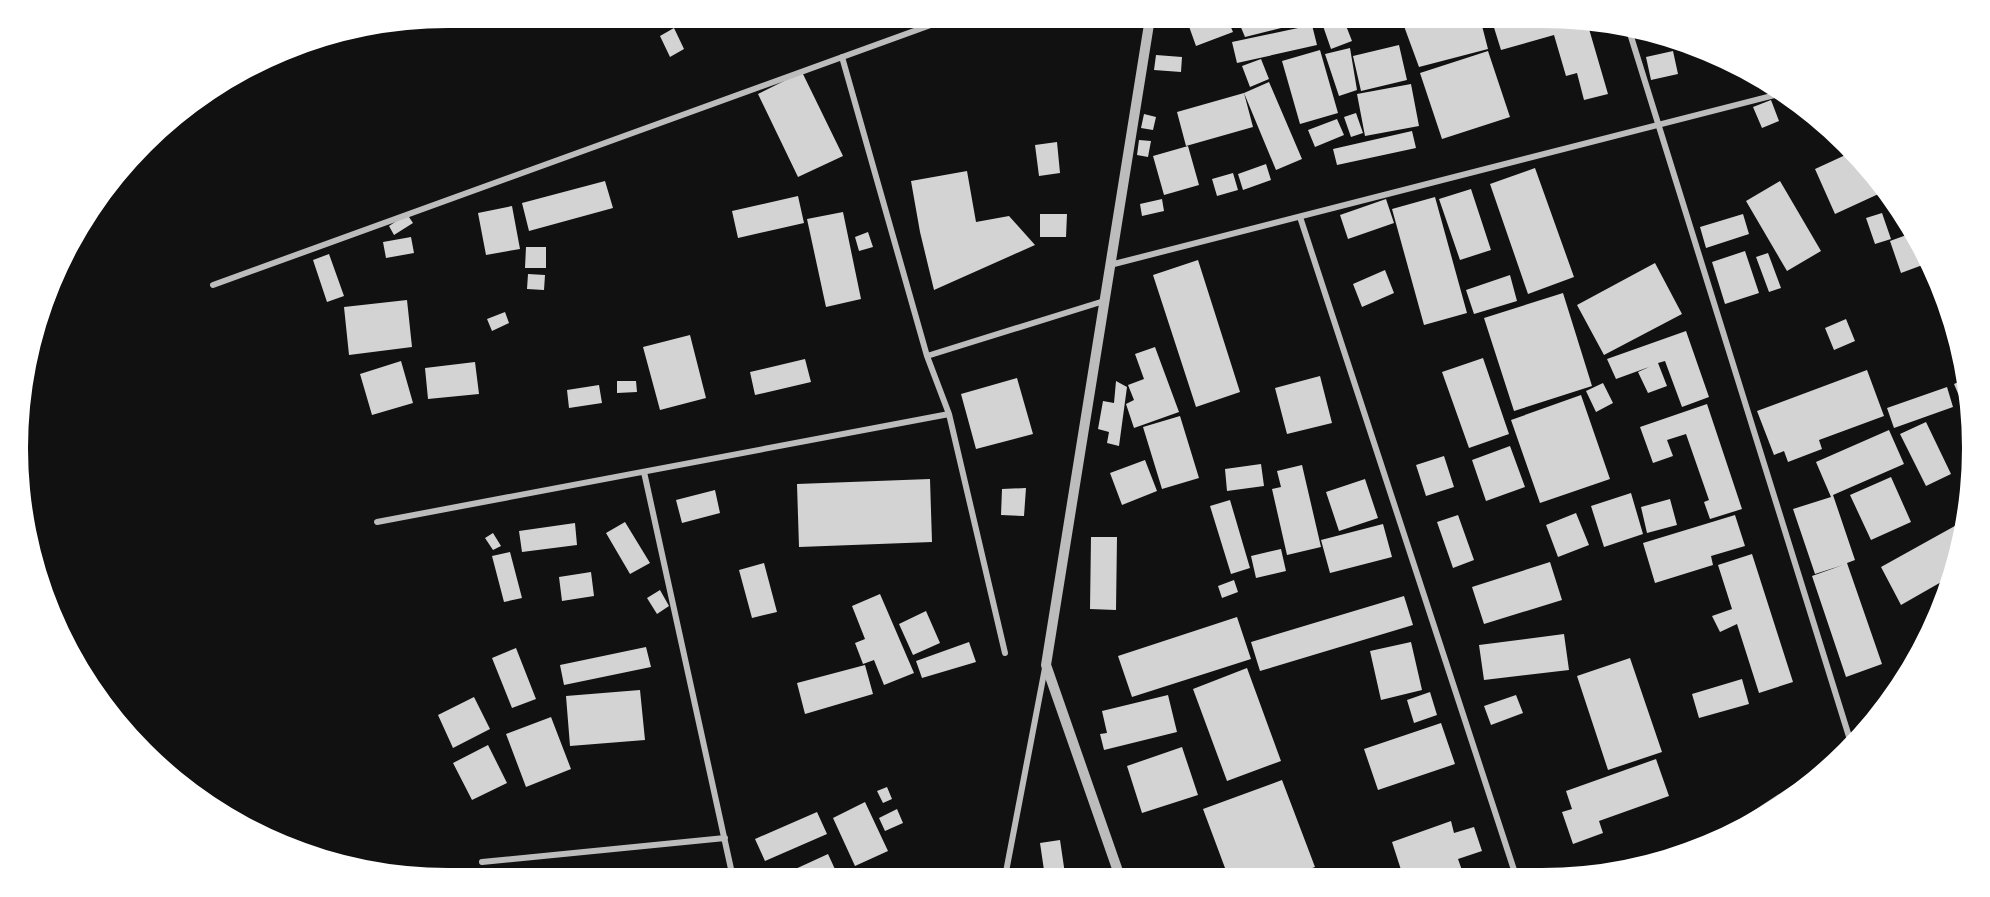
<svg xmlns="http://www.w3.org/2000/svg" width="1990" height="897" viewBox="0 0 1990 897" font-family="Mulish,sans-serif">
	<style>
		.building { fill: #d3d3d3 }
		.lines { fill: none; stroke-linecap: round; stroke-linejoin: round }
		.minor { stroke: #bcbcbc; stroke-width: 6 }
		.tertiary { stroke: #bcbcbc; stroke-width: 10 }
	</style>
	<rect width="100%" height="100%" fill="#111"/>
	<path class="building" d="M556 18H572L559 24Z
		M1186 18H1227L1233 32 1196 46Z
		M1237 18H1318V19L1245 37Z
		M1343 18 1352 41 1331 49 1323 26Z
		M1401 18H1480L1488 49 1419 67Z
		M1491 18H1542L1587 22 1608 94 1584 100 1577 73 1566 76 1554 35 1501 50Z
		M1312 25 1317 45 1237 63 1232 42Z
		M674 28 684 49 670 57 660 36Z
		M1399 45 1407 80 1361 91 1353 56Z
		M1350 48 1357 90 1339 96 1325 54Z
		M1320 50 1338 113 1300 124 1282 61Z
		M1488 51 1510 117 1442 139 1420 73Z
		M1673 51 1678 74 1651 80 1646 57Z
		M1156 55 1182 57 1181 72 1154 70Z
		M1261 59 1269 79 1250 87 1242 66Z
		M802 72 843 156 798 177 758 94Z
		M1269 82 1302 159 1276 170 1244 93Z
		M1411 84 1419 126 1365 136 1357 94Z
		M1244 93 1253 127 1186 146 1177 112Z
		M1771 100 1779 121 1762 128 1753 107Z
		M1356 113 1363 133 1351 137 1344 117Z
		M1144 114 1156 117 1153 130 1141 128Z
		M1337 119 1344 135 1315 147 1308 130Z
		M1412 131 1416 148 1337 165 1333 149Z
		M1139 140 1151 141 1148 157 1137 155Z
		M1057 142 1060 173 1039 176 1035 145Z
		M1188 146 1199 185 1164 195 1153 156Z
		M1852 152 1885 191 1835 214 1815 169Z
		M1266 164 1271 180 1243 190 1238 174Z
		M1535 168 1574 277 1528 294 1490 184Z
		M967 171 976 222 1009 216 1035 245 934 290 920 232 911 181Z
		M1233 173 1238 190 1217 196 1212 179Z
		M605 181 613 208 529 231 522 203Z
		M1780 181 1821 251 1787 271 1746 201Z
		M1471 189 1491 250 1460 260 1439 199Z
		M798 196 804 223 738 238 732 211Z
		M1435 197 1467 313 1424 325 1392 209Z
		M1162 199 1164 211 1142 216 1140 204Z
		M1386 199 1394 223 1348 239 1340 215Z
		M512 206 520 249 486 255 478 213Z
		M843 212 861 299 826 307 807 219Z
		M1882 213 1891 239 1875 244 1866 218Z
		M407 214 413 223 394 235 389 226Z
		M1040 214H1067L1066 237H1040Z
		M1743 214 1749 234 1706 248 1700 227Z
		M868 232 873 247 859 251 855 237Z
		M1912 233 1928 263 1901 273 1890 241Z
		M411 237 414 253 386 258 383 242Z
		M526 247H546V268H525Z
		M1745 251 1759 293 1725 304 1712 262Z
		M1768 253 1781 288 1769 292 1756 257Z
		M329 254 344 296 327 302 313 260Z
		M1198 260 1240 392 1196 407 1153 275Z
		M1655 263 1682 314 1604 355 1577 305Z
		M1385 270 1394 293 1362 307 1353 284Z
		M528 274 545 275 544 290 527 289Z
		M1510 275 1517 301 1474 314 1466 290Z
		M1563 293 1592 386 1514 411 1484 318Z
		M407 300 412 347 349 355 344 307Z
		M505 312 509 323 492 331 487 319Z
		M1846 319 1855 341 1834 350 1825 328Z
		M1686 331 1709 397 1682 407 1665 361 1658 363 1667 386 1648 393 1638 372 1649 367 1616 379 1607 359Z
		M690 335 706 398 660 410 643 347Z
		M1155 347 1179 412 1134 428 1126 404 1134 400 1128 385 1144 379 1135 354Z
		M1483 358 1509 434 1469 448 1442 372Z
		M805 359 811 382 755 395 750 372Z
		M401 361 413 403 372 415 360 374Z
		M475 362 479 394 428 399 425 368Z
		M1867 370 1884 416 1819 440 1822 449 1788 462 1784 451 1774 455 1757 411Z
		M1320 376 1332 423 1287 434 1275 388Z
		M1017 378 1033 434 976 449 961 394Z
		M1965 379 1969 416 1968 417 1954 384Z
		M617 381H636L637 392 617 393Z
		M1116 381 1127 387 1119 446 1107 443 1109 432 1098 429 1103 401 1114 403Z
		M1603 383 1613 403 1596 412 1586 391Z
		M599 385 602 403 569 408 567 390Z
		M1947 387 1953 407 1894 428 1887 408Z
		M1581 395 1610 479 1540 503 1511 420Z
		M1707 404 1742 509 1710 519 1704 502 1709 500 1686 434 1667 440 1673 456 1653 463 1640 427Z
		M1180 416 1199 478 1162 489 1143 427Z
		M1926 422 1951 474 1926 486 1900 434Z
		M1889 430 1904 464 1833 495 1855 560 1847 563 1882 664 1846 677 1812 576 1843 565 1815 574 1793 509 1831 497 1816 462Z
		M1510 446 1525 487 1486 501 1472 460Z
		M1444 456 1454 487 1426 496 1416 465Z
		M1145 460 1157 491 1122 505 1110 473Z
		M1261 464 1264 486 1227 491 1225 469Z
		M1302 465 1321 547 1287 555 1272 489 1281 487 1277 471Z
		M1891 477 1911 522 1871 540 1850 495Z
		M930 479 932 542 799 547 797 484Z
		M1365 479 1378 518 1339 531 1326 492Z
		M1026 488 1024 516 1001 515 1002 489Z
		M715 490 720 513 682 523 676 500Z
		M1631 493 1643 534 1604 547 1591 506Z
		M1670 499 1677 525 1647 533 1641 507Z
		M1230 500 1250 568 1231 574 1210 506Z
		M1576 513 1589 545 1558 557 1546 525Z
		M1458 515 1474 560 1453 568 1437 522Z
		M1735 515 1745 546 1711 556 1713 565 1655 583 1643 543Z
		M625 522 650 563 630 574 606 533Z
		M1962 522 1964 526V532L1950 577 1901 605 1881 567Z
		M575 523 577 545 522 552 519 531Z
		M1383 524 1392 557 1330 573 1321 540Z
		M493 533 501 546 493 550 485 538Z
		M1091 537H1117L1116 610 1090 609Z
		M1281 549 1286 571 1256 578 1251 556Z
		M510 552 522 598 504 602 492 556Z
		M1752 554 1793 682 1759 693 1737 624 1720 632 1712 616 1732 609 1718 565Z
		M1550 562 1562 600 1484 624 1472 587Z
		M764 563 777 612 752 618 739 570Z
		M591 572 594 596 562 601 559 577Z
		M1234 580 1238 592 1222 598 1218 586Z
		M660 590 669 606 657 614 647 598Z
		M880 594 914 673 884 685 874 660 863 664 855 643 865 639 852 606Z
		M1404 596 1413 625 1260 671 1251 642Z
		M926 611 940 643 913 655 899 624Z
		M1237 617 1251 659 1132 697 1118 656Z
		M1564 634 1569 670 1484 680 1479 645Z
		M969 642 976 662 922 678 916 661Z
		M1411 642 1422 690 1381 700 1370 651Z
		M646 647 651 667 564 685 560 665Z
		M516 648 536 699 512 708 492 658Z
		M1630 658 1662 752 1608 770 1577 676Z
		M865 665 873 694 805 714 797 683Z
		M1247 668 1281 761 1227 781 1193 689Z
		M1742 679 1749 704 1699 718 1692 694Z
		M640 690 645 740 570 746 566 696Z
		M1430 692 1437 715 1414 723 1407 700Z
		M1168 695 1177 732 1104 750 1100 734 1107 733 1102 711Z
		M1516 695 1523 713 1491 725 1484 706Z
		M474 697 490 729 453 748 438 715Z
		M551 717 571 769 526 787 506 734Z
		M1441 723 1455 764 1378 790 1364 749Z
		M488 745 507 783 472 800 453 763Z
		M1182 747 1198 795 1142 813 1127 766Z
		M1656 759 1669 796 1599 821 1603 833 1573 844 1562 812 1572 809 1566 791Z
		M1282 780 1315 867 1290 876H1228L1203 809Z
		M887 787 892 799 883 803 877 791Z
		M865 802 888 851 855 866 833 818Z
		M897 809 903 823 885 831 879 818Z
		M817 812 827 834 765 861 755 839Z
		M1451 821 1454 833 1474 827 1482 851 1458 859 1464 876H1403L1392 842Z
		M1735 824 1707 846 1690 850Z
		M1060 840 1065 874 1045 877 1040 843Z
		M828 854 839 878H794L791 871Z
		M1186 868 1189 877H1161V876Z
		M591 869V879H524V874Z"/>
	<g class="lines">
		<path class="minor" d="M1628 27 1851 743
			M842 57 927 356 949 414 1005 653
			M1300 217 1516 876
			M1110 265 1783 93
			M213 285 950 18
			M927 356 1104 301
			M644 472 733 878
			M377 522 949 414
			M1704 847 1830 764
			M482 862 725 838
			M1005 877 1045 668"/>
		<path class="tertiary" d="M1120 877 1046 665 1150 18"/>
	</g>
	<path d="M0 0H1990V897H0ZM448 28H1542A420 420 0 0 1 1962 448V448A420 420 0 0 1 1542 868H448A420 420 0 0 1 28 448V448A420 420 0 0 1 448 28Z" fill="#fff" fill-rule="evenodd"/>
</svg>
